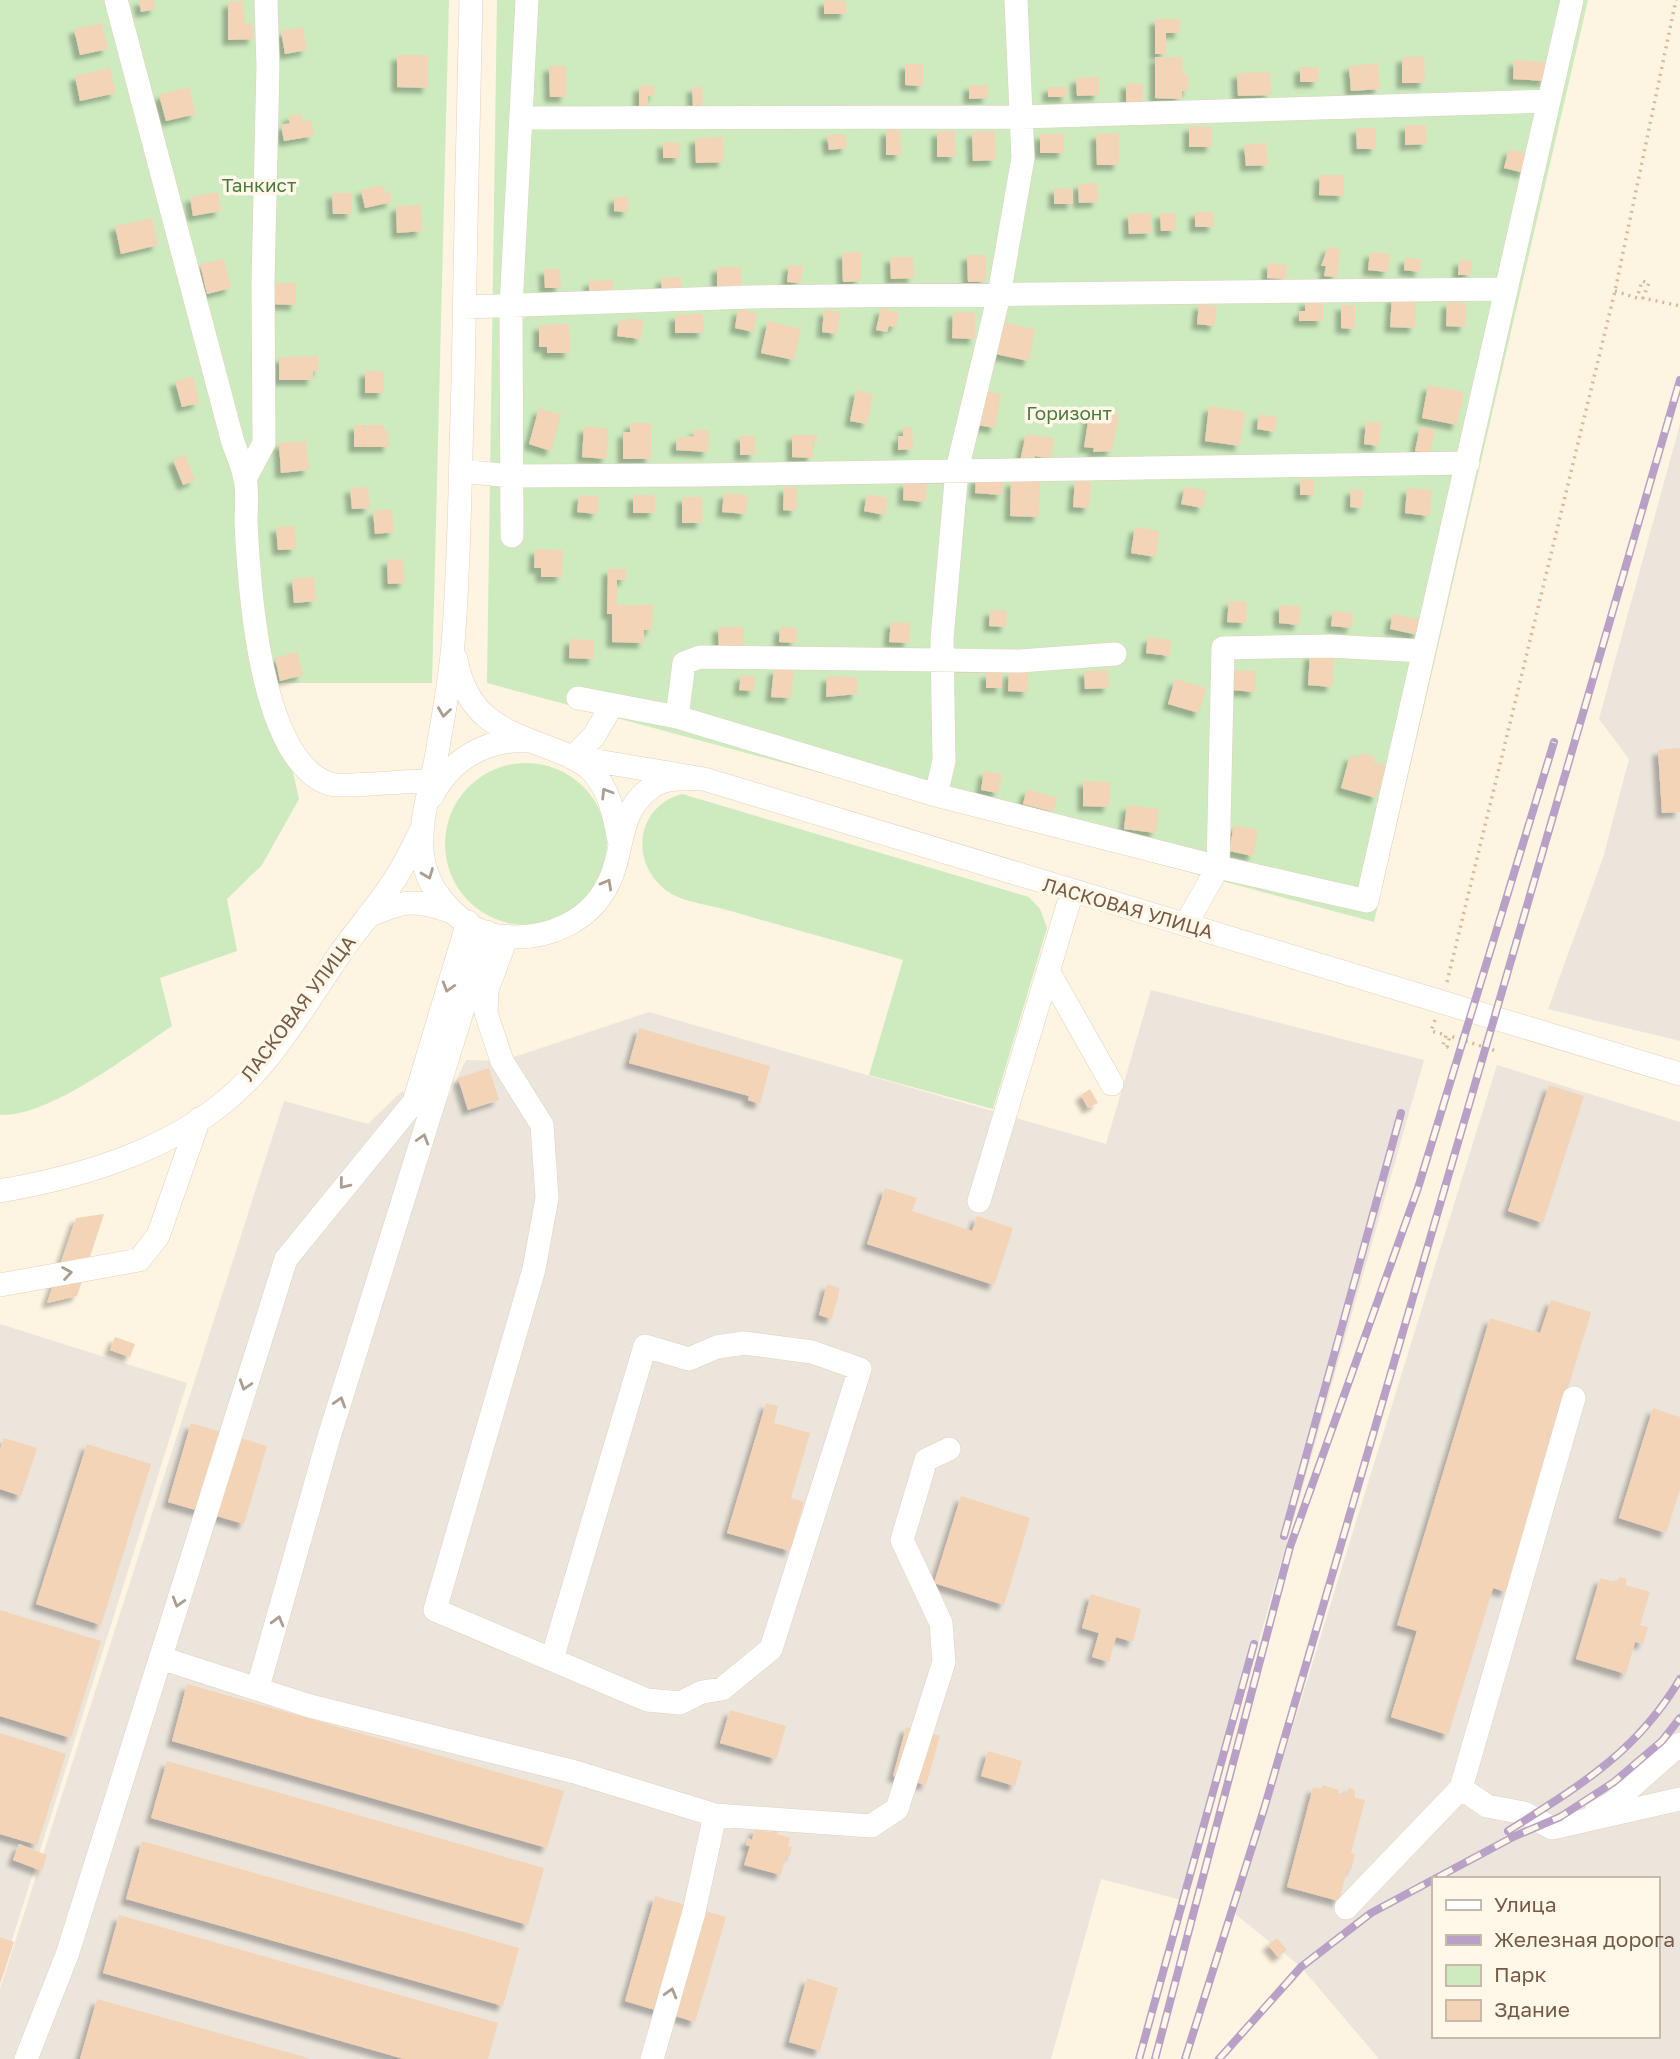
<svg xmlns="http://www.w3.org/2000/svg" width="1680" height="2059" viewBox="0 0 1680 2059" font-family="'Golos Text',sans-serif">
	<style>
		.industrial { fill: #ebe5dc; fill-rule: evenodd }
		.green { fill: #cdebbf }
		.building { fill: #f3d4b7; filter: url(#shadow) }
		.lines { fill: none; stroke-linecap: round; stroke-linejoin: round }
		.minor-casing { stroke: #e1d1bc; stroke-width: 24 }
		.path { stroke: #d8b89b; stroke-width: 3.5; stroke-dasharray: 2 5; stroke-linecap: butt }
		.minor { stroke: #fff; stroke-width: 23 }
		.rail-casing { stroke: #b8a0c6; stroke-width: 8 }
		.rail { stroke: #fff8e8; stroke-width: 5; stroke-dasharray: 16; stroke-linecap: butt }
		.oneway { stroke: #ac9d91 }
		.labels { text-anchor: middle; stroke-width: 7; stroke-linejoin: round; paint-order: stroke }
		.park-label { font-size: 19px; fill: #4c7b3f; stroke: #fff8e8 }
		.street-label { font-size: 19px; fill: #755b47; stroke: #fff8e8 }
	</style>
	<defs>
		<filter id="shadow"><feDropShadow dx="-5.5" dy="5.5" stdDeviation="2" flood-color="#0004"/></filter>
	</defs>
	<rect width="100%" height="100%" fill="#fdf4e1"/>
	<path class="industrial" d="M1680 424V1041L1548 1009 1603 858 1629 759 1599 719Z
		M1151 990 1424 1060 1185 1901 1101 1879 1051 2059H0V1989L284 1101 368 1124 401 1092 446 1102 466 1060 502 1061 649 1012 1106 1144Z
		M1497 1065 1680 1122V2059H1379L1301 1967 1235 1914ZM1433 1879H1657V2036H1433Z
		M0 1324 187 1383 0 1978Z"/>
	<path class="green" d="M0 0H449L432 683H273L299 799 262 865 227 899 237 951 160 978 172 1026C130 1054 50 1117 0 1115Z
		M497 0H1588L1374 922 487 683Z
		M445 844a81 81 0 1 1 162 0a81 81 0 1 1-162 0Z
		M682 794 1029 897 1040 909 1047 928 993 1109 869 1075 903 960C844 943 785 927 727 910 710 905 684 902 670 893 629 866 634 807 682 794Z"/>
	<path class="building" d="M139 0H154L156 9 141 12Z
		M824 0 846 1V14H824Z
		M243 1 245 24 252 23 254 39 228 40V2Z
		M1155 19H1180V33H1166V54H1155Z
		M102 23 108 49 80 55 74 29Z
		M303 27 307 50 285 54 281 31Z
		M397 55H428V88L397 87Z
		M1424 56 1425 83H1402V57Z
		M1155 57H1182V74H1188V91H1182V99L1155 98Z
		M1514 60 1547 62 1546 81 1513 79Z
		M1378 63 1380 89 1351 91 1349 66Z
		M905 64H923V86L905 85Z
		M549 66H566V97H550Z
		M1300 67H1318V82H1300Z
		M110 68 116 93 80 101 75 76Z
		M1270 72 1271 95 1238 96 1237 73Z
		M1099 77V95L1077 96 1076 78Z
		M1126 83 1143 84V104H1126Z
		M969 85H988V98L969 99Z
		M639 86H654V96H648V107H639Z
		M189 87 196 114 166 121 159 95Z
		M692 87H702L703 105 693 106Z
		M1048 87H1067V97H1048Z
		M301 114 302 121 311 120 314 136 284 141 281 125 290 123 288 116Z
		M1405 125H1426L1427 144 1405 145Z
		M1189 126 1212 127V147H1189Z
		M1356 128H1376V149H1357Z
		M886 130H900L901 155H886Z
		M937 131H955L956 157H937Z
		M995 131 996 160 973 161 972 132Z
		M1119 133V165H1097L1096 134Z
		M845 134 847 148 829 150 827 135Z
		M1040 134H1064V153H1040Z
		M723 137 724 162 696 163 695 138Z
		M663 142 680 143V158H663Z
		M1266 143 1268 165 1246 166 1244 145Z
		M1509 149 1529 154 1525 173 1504 168Z
		M1320 175H1344V196L1319 195Z
		M1097 183 1098 202 1079 203 1078 184Z
		M383 185 385 193 390 192 392 202 365 208 361 190Z
		M1054 188 1073 189V204H1054Z
		M218 192 221 211 193 216 190 197Z
		M332 193H352V214H333Z
		M614 197H628V212L614 211Z
		M421 205 422 231 397 233 396 206Z
		M1195 212H1213L1214 227H1195Z
		M1151 213 1152 233 1129 234 1128 214Z
		M1160 213H1176V231H1161Z
		M152 218 158 245 121 254 115 226Z
		M1328 247 1340 249 1337 277 1324 276 1326 266H1321Z
		M861 252V281L843 282 842 253Z
		M1370 252 1390 254 1388 272 1368 270Z
		M967 255H986V281L968 282Z
		M890 257H913L914 278 891 279Z
		M1405 258 1421 259 1420 272 1404 270Z
		M224 259 231 288 207 294 200 264Z
		M1459 260 1472 261 1471 275H1458Z
		M1268 263 1287 265 1286 279 1267 278Z
		M789 265 803 266 801 283 787 282Z
		M717 267H741V287H717Z
		M544 269H560L561 288H545Z
		M681 277V290H662L661 278Z
		M613 280V292L589 294V281Z
		M270 283H296V305L270 304Z
		M1392 297 1416 298 1415 328 1390 327Z
		M1305 300 1323 301V321H1299V311H1305Z
		M1447 302 1466 303 1465 327 1446 326Z
		M1199 304 1217 306 1215 326 1197 324Z
		M1341 305H1355V329L1341 328Z
		M881 308 899 313 896 327 889 326 887 332 876 330Z
		M738 309 757 313 754 332 735 328Z
		M824 310 840 312 837 334 822 332Z
		M953 312H975V339L952 338Z
		M703 314 704 333H675V315Z
		M628 318 643 320 641 339 617 336 619 320 627 321Z
		M768 321 801 329 794 360 761 353Z
		M1002 322 1035 329 1029 361 995 354Z
		M569 324 570 353H547V347H539V325Z
		M318 356 319 371H313V380H279V357Z
		M365 371H383L384 393H365Z
		M193 376 199 403 182 407 175 381Z
		M1428 385 1464 392 1457 425 1422 418Z
		M856 390 873 394 867 424 850 421Z
		M982 391 1001 394 995 428 977 425Z
		M1209 406 1245 412 1240 446 1205 441Z
		M539 408 561 415 551 451 529 444Z
		M1090 410 1119 414 1112 451 1093 452 1094 448 1084 447Z
		M1259 414 1277 417 1275 432 1257 429Z
		M1366 422 1381 423 1379 446 1364 444Z
		M630 423H651V459H623V432H630Z
		M354 425H384V430H388L389 447H354Z
		M584 427 608 428 607 459 582 457Z
		M903 427H912L913 449 898 450V436H903Z
		M1420 427 1435 430 1430 454 1415 451Z
		M694 430H709L708 452 676 450 677 438 694 436Z
		M1026 434 1054 438 1051 459 1035 456 1034 463 1020 461Z
		M792 435H817V441H813V458L792 457Z
		M740 436H755V455H740Z
		M306 441 309 470 281 473 279 443Z
		M185 455 195 480 183 485 173 460Z
		M976 477 1003 480 1002 495 975 493Z
		M1300 479 1314 480V495H1300Z
		M1011 481H1040L1039 517 1010 516Z
		M1075 481 1091 482 1089 508 1073 507Z
		M904 482 927 483 925 502 903 500Z
		M368 487 370 508 352 509 350 488Z
		M784 487 797 488 796 511 783 510Z
		M1185 487 1206 490 1203 508 1181 504Z
		M1407 488 1432 490 1429 516 1405 513Z
		M1351 489 1363 490 1362 508 1350 507Z
		M724 493 748 495 746 514 722 512Z
		M867 494 888 498 885 515 864 511Z
		M579 495 599 497 597 514 577 512Z
		M633 495H655V513H633Z
		M682 497H702V523H682Z
		M392 509 394 532 375 534 373 511Z
		M295 526 296 549 278 550 276 527Z
		M1135 527 1159 531 1156 557 1131 553Z
		M535 549 563 550 562 577H541V568H534Z
		M403 559 405 583 388 584 387 560Z
		M608 569H626V580H617V605H653L652 630H644V643L612 642V614H607Z
		M314 577 316 601 294 603 292 579Z
		M1229 601 1247 602 1246 623 1227 622Z
		M1279 605 1301 606 1299 625 1279 623Z
		M990 610 1007 611 1006 627 989 626Z
		M1333 611 1353 613 1352 628 1331 626Z
		M1393 614 1421 620 1418 635 1390 629Z
		M891 622 910 623 909 643 889 642Z
		M718 627H743L744 649 719 650Z
		M780 627 797 628 796 643 779 642Z
		M1148 637 1171 640 1170 656 1146 653Z
		M570 639 594 640V659L569 658Z
		M297 652 303 675 280 681 275 658Z
		M1310 654 1334 655 1332 687 1308 685Z
		M774 669 794 670 791 698 771 697Z
		M1108 670 1109 688 1085 689 1084 671Z
		M1232 670 1256 671 1255 692 1231 690Z
		M1009 672H1028V692L1008 691Z
		M986 673H1002V688H986Z
		M741 675 755 676 754 691 739 690Z
		M827 676 857 677V694L826 697Z
		M1175 679 1206 688 1199 713 1168 704Z
		M1680 748V812L1662 813 1658 750Z
		M1361 753 1375 757 1373 762 1386 765 1376 798 1341 788 1350 755 1360 758Z
		M984 771 1002 774 998 793 981 790Z
		M1083 781 1110 782 1109 807 1083 806Z
		M1027 789 1057 798 1053 812 1023 804Z
		M1127 805 1159 809 1156 833 1124 829Z
		M1234 825 1258 830 1253 856 1229 851Z
		M639 1028 770 1066 760 1104 748 1100 749 1096 629 1063Z
		M489 1068 499 1100 468 1110 458 1078Z
		M1549 1085 1584 1096 1543 1223 1508 1211Z
		M1090 1089 1098 1103 1088 1108 1081 1095Z
		M885 1188 917 1198 912 1211 972 1231 977 1216 1013 1228 994 1285 867 1244Z
		M104 1214 77 1296 47 1303 76 1218Z
		M827 1284 840 1288 832 1319 819 1315Z
		M1551 1300 1591 1312 1506 1592 1493 1588 1448 1735 1391 1717 1417 1631 1397 1625 1490 1318 1540 1333Z
		M115 1337 135 1344 130 1357 110 1350Z
		M766 1403 778 1406 774 1423 810 1433 791 1498 804 1502 790 1551 727 1533Z
		M1653 1408 1680 1417V1489L1666 1533 1619 1518Z
		M191 1423 267 1446 244 1524 168 1502Z
		M4 1438 37 1448 21 1496 0 1489V1449Z
		M87 1444 151 1464 101 1625 36 1604Z
		M961 1496 1030 1518 1004 1605 934 1583Z
		M1619 1577 1627 1579 1625 1585 1650 1592 1640 1625 1648 1627 1643 1644 1635 1642 1626 1674 1576 1659 1600 1578 1617 1583Z
		M1091 1594 1141 1609 1133 1642 1116 1637 1109 1662 1092 1657 1099 1633 1082 1628Z
		M0 1610 101 1641 71 1738 0 1716Z
		M187 1684 564 1791 547 1848 172 1741Z
		M730 1710 786 1726 776 1759 720 1743Z
		M906 1727 940 1736 926 1785 893 1776Z
		M0 1733 66 1754 37 1845 0 1834Z
		M988 1751 1022 1761 1015 1786 981 1776Z
		M167 1761 544 1868 528 1925 151 1818Z
		M1323 1785 1339 1790 1338 1793 1344 1795 1349 1788 1354 1789 1355 1798 1365 1800 1351 1853 1355 1854 1351 1870 1347 1869 1339 1901 1287 1887 1313 1787 1321 1789Z
		M755 1828 771 1833 772 1828 778 1830 777 1834 790 1838 788 1846 792 1847 790 1856 786 1855 781 1875 744 1865 750 1846 746 1845 748 1838 752 1840Z
		M142 1841 519 1948 503 2006 126 1899Z
		M19 1844 47 1855 42 1871 13 1860Z
		M655 1896 726 1917 695 2022 625 2001Z
		M119 1915 498 2023 488 2059H404L103 1973Z
		M0 1937 14 1942 0 1984Z
		M1277 1938 1287 1950 1278 1957 1268 1945Z
		M807 1978 838 1988 820 2051 789 2042Z
		M97 1999 308 2058V2059H80Z"/>
	<g class="lines">
		<g class="minor-casing">
			<path id="minor" d="M116 0 232 439C236 452 243 466 245 479 248 493 246 508 246 522 249 585 259 761 330 784 344 788 410 780 431 781
				M471 0C468 128 465 255 463 383 460 469 460 557 453 644 450 684 442 724 435 764 429 794 418 826 423 858 428 893 462 930 498 936 546 942 594 922 612 875 624 844 619 813 649 789 664 776 685 779 704 779
				M522 118 1021 117 1549 101
				M464 307 750 297 1505 289
				M460 471 511 476 698 475 1468 463
				M245 479 264 443 263 283 268 66 266 0
				M512 536 511 307 527 0
				M456 659C467 720 503 730 555 750 568 755 582 761 592 771 610 791 614 815 619 840
				M578 698 677 717 936 795 1218 867 1367 901 1572 0
				M677 717 684 663 700 657 1020 661 1115 654
				M573 757 704 779 1680 1074
				M573 757 594 736 612 705
				M936 795 944 761 942 639 957 470 999 295 1023 158 1016 0
				M432 796C450 760 487 738 527 741
				M368 916C405 901 413 898 452 912
				M1186 924 1218 867 1223 648 1329 646 1424 651
				M507 936 487 990 486 1013 502 1061 542 1125 547 1198 534 1269 435 1610 647 1700 680 1703 702 1692 722 1689 771 1649 860 1369 812 1352 744 1343 717 1347 689 1359 645 1346 552 1659
				M1048 971 1112 1084
				M0 1191C80 1177 166 1152 229 1098 272 1062 308 1001 339 955 356 930 377 907 393 882 404 866 412 848 421 831
				M979 1201 1072 892
				M0 1285 139 1260 158 1236 199 1119
				M161 1658 310 1706 575 1772 715 1815 871 1826 897 1809 944 1662 941 1623 902 1540 926 1460 949 1449
				M258 1687 328 1440 487 932
				M1461 1788 1487 1806 1524 1813 1552 1828 1680 1799
				M1595 1813 1615 1801 1680 1744
				M1346 1908 1461 1788 1574 1398
				M26 2059 67 1955 286 1259 414 1102 468 922
				M652 2059 694 1912 715 1815"/>
		</g>
		<path class="path" d="M1615 291 1637 298 1642 281 1649 283 1643 298 1680 306
			M1447 982 1615 291 1676 0
			M1435 1020 1431 1031 1446 1035 1443 1045 1447 1047 1450 1036 1496 1051"/>
		<use href="#minor" class="minor"/>
		<g class="rail-casing">
			<path id="rail" d="M1284 1536 1401 1113
				M1508 1831C1579 1786 1636 1753 1680 1679
				M1139 2059 1254 1644
				M1155 2059 1290 1547 1418 1188 1554 742
				M1185 2059 1264 1809 1680 380
				M1219 2059 1301 1967 1371 1913 1513 1837 1560 1817 1614 1782 1662 1741 1680 1718"/>
		</g>
		<use href="#rail" class="rail"/>
	</g>
	<defs><path id="oneway-chevron" d="M-2-3.5L2.5 0L-2 3.5" fill="none" stroke-width="1.6" stroke-linecap="round" stroke-linejoin="round" transform="scale(1.75)"/></defs>
	<g class="oneway">
		<use href="#oneway-chevron" transform="translate(444 712) rotate(98)"/>
		<use href="#oneway-chevron" transform="translate(606 793) rotate(-122)"/>
		<use href="#oneway-chevron" transform="translate(428 874) rotate(69)"/>
		<use href="#oneway-chevron" transform="translate(607 884) rotate(-61)"/>
		<use href="#oneway-chevron" transform="translate(448 987) rotate(107)"/>
		<use href="#oneway-chevron" transform="translate(423 1139) rotate(-73)"/>
		<use href="#oneway-chevron" transform="translate(344 1184) rotate(129)"/>
		<use href="#oneway-chevron" transform="translate(67 1273) rotate(-9)"/>
		<use href="#oneway-chevron" transform="translate(245 1385) rotate(108)"/>
		<use href="#oneway-chevron" transform="translate(340 1402) rotate(-73)"/>
		<use href="#oneway-chevron" transform="translate(178 1602) rotate(107)"/>
		<use href="#oneway-chevron" transform="translate(278 1621) rotate(-75)"/>
		<use href="#oneway-chevron" transform="translate(671 1993) rotate(-74)"/>
	</g>
	<g class="labels">
		<g class="park-label">
			<text x="259" y="192">Танкист</text>
			<text x="1069" y="420">Горизонт</text>
		</g>
		<g class="street-label">
			<text transform="translate(1128 908) rotate(16)" y="7">ЛАСКОВАЯ УЛИЦА</text>
			<text transform="translate(298 1008) rotate(-53)" y="7">ЛАСКОВАЯ УЛИЦА</text>
		</g>
	</g>
	<rect x="1432" y="1877" width="228" height="161" fill="#fff8e8" stroke="#c8b9a8" stroke-width="2"/>
	<rect x="1446" y="1900" width="35" height="10" fill="#ffffff" stroke="#c8b9a8" stroke-width="2"/>
	<text x="1494" y="1912" font-size="21" fill="#755b47">Улица</text>
	<rect x="1446" y="1935" width="35" height="10" fill="#b8a0c6" stroke="#c8b9a8" stroke-width="2"/>
	<text x="1494" y="1947" font-size="21" fill="#755b47">Железная дорога</text>
	<rect x="1446" y="1965" width="35" height="21" fill="#cdebbf" stroke="#c8b9a8" stroke-width="2"/>
	<text x="1494" y="1982" font-size="21" fill="#755b47">Парк</text>
	<rect x="1446" y="2000" width="35" height="21" fill="#f3d4b7" stroke="#c8b9a8" stroke-width="2"/>
	<text x="1494" y="2017" font-size="21" fill="#755b47">Здание</text>
</svg>
